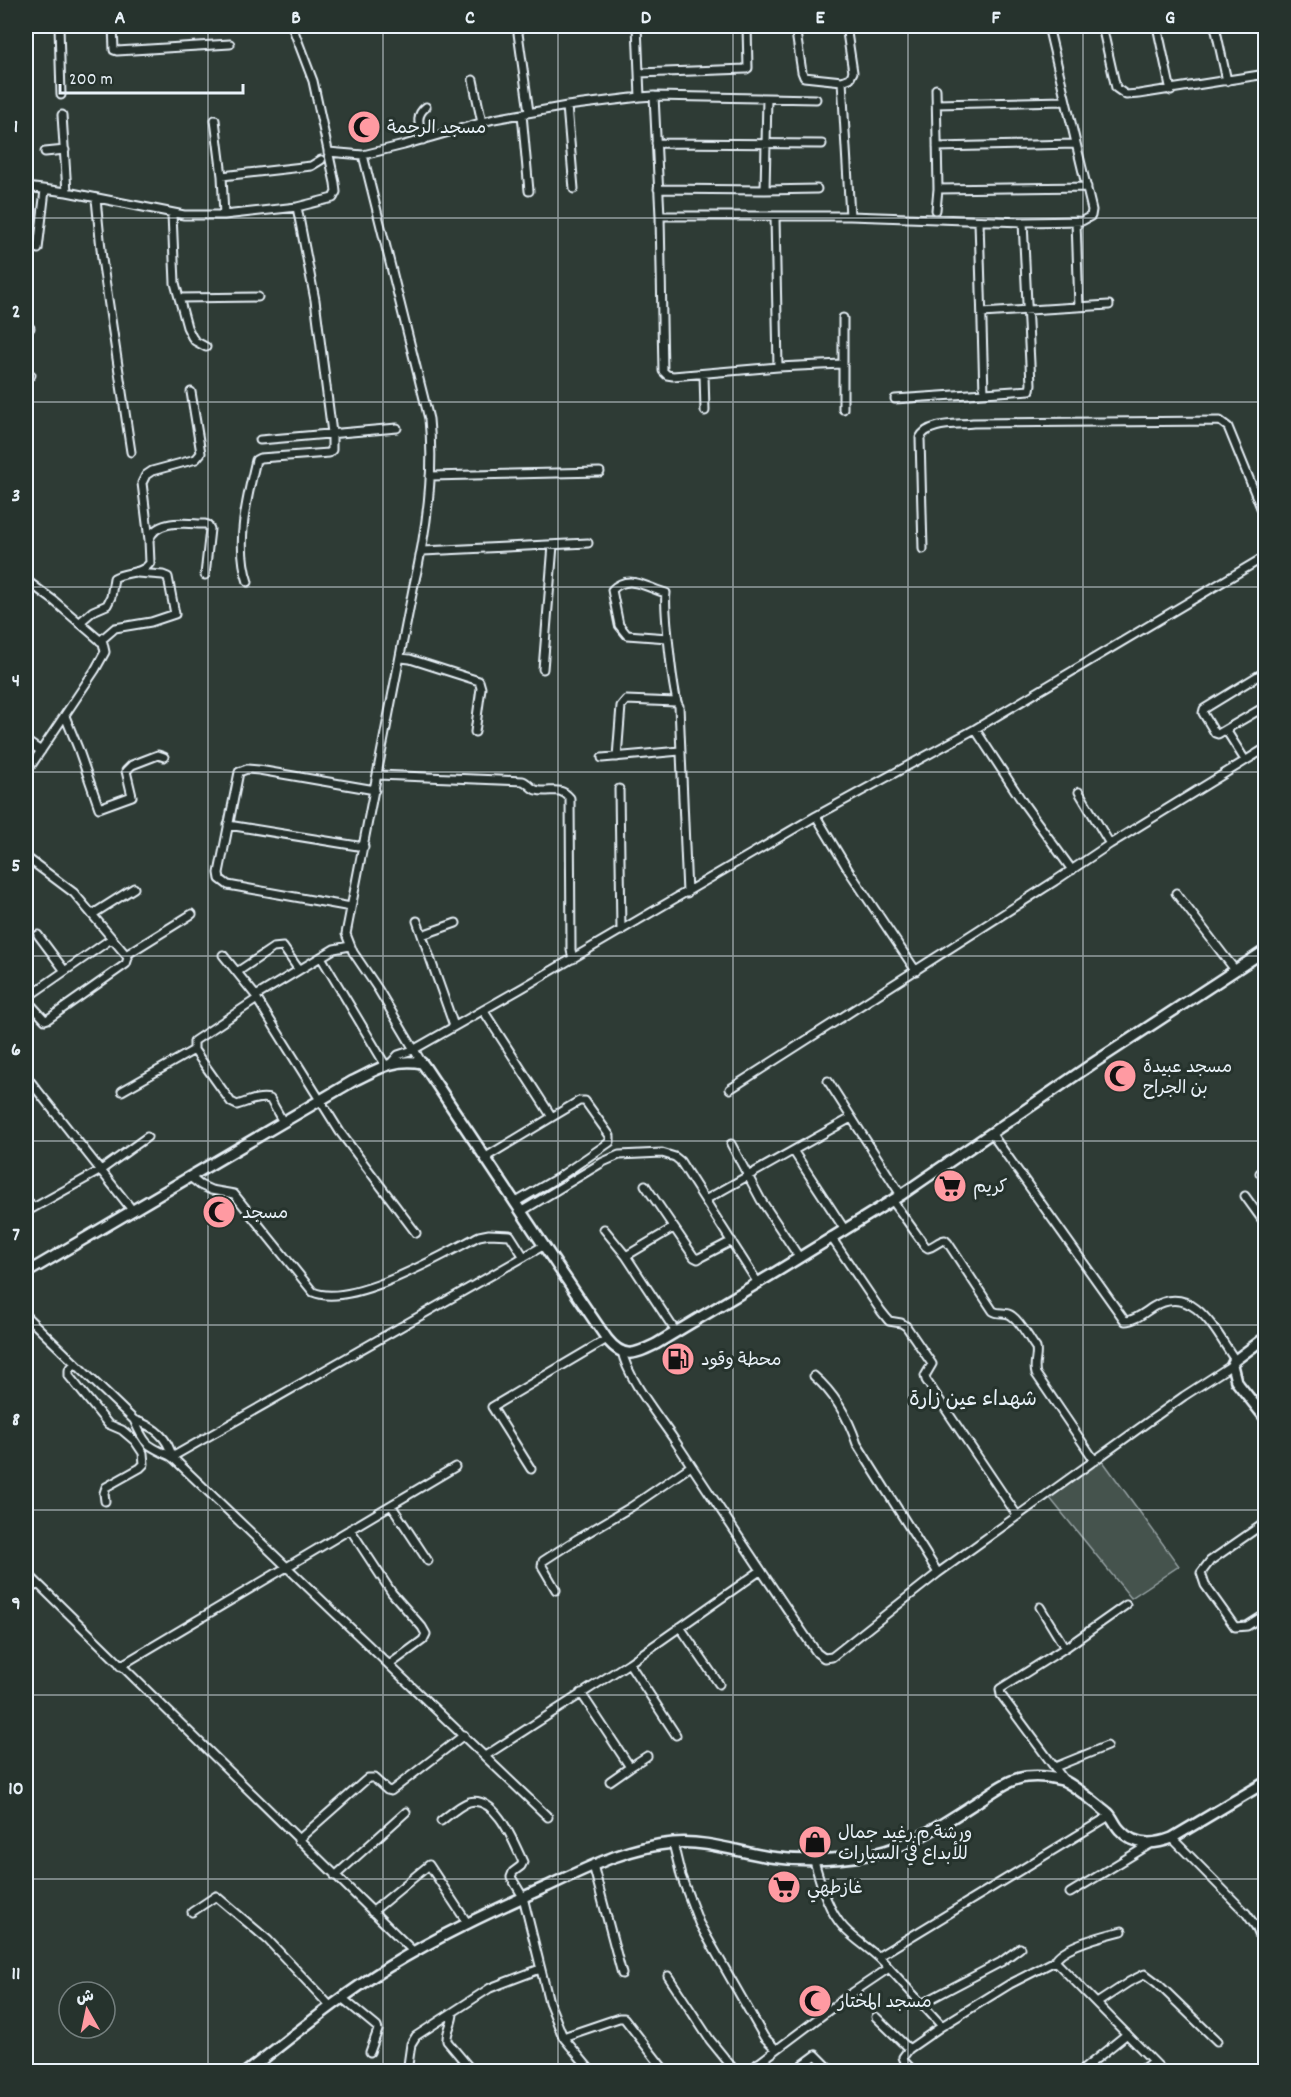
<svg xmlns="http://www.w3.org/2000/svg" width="1291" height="2097" viewBox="0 0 1291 2097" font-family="Dekko,'Playpen Sans Arabic',sans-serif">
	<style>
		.green { fill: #45524e; stroke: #96a2a3; stroke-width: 1.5 }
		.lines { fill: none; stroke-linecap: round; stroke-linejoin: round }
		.street-casing { stroke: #e8f1f8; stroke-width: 11 }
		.secondary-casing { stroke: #e8f1f8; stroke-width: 14 }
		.street { stroke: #26332d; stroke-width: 7 }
		.secondary { stroke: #26332d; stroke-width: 9 }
		.grid { fill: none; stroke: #e8f1f8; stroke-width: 1.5; stroke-opacity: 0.55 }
		.labels { text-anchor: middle; stroke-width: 6; stroke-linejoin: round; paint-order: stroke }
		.poi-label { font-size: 18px; fill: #e8f1f8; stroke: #26332d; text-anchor: start }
		.quarter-label { font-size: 21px; fill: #e8f1f8; stroke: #26332d }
		.neatline { fill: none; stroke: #e8f1f8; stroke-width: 2 }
		.grid-label { font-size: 20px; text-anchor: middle; font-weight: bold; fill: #e8f1f8 }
	</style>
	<rect width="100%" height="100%" fill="#2e3b35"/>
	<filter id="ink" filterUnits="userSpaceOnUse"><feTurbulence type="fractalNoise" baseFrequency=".0167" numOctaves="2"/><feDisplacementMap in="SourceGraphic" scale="12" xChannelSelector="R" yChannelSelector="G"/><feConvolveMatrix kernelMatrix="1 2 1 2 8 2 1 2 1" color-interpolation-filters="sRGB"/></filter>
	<g filter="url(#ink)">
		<path class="green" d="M1102 1460 1179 1566 1131 1598 1049 1497Z"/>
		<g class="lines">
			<g class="street-casing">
				<path id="street" d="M59 26 61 95
					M113 26 114 50 117 51 230 44
					M517 26 529 112
					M637 26 640 97
					M795 26 802 72 804 77 842 81
					M846 26 853 72 850 78 842 81 850 216
					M1102 26 1116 88 1126 95 1139 94 1266 74
					M1157 26 1171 91
					M1215 26 1227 81
					M639 73 746 69 748 68 747 26
					M473 80 482 123
					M936 89 938 189 936 210
					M654 96 816 99
					M936 104 1065 101
					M567 106 574 189
					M522 114 529 191
					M62 115 67 192
					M215 120 222 176
					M423 140C420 127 414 116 426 107
					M656 143 822 144
					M937 147 1076 144
					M45 152 65 150
					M328 152 363 155 404 145 494 119 567 106 640 97 654 96 660 216H850L1023 222 1082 221 1091 216 1092 210 1048 26
					M363 155 429 419C435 476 426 534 413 589L346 934 353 952 378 989 422 1063
					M26 187 67 192 184 215H224L297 207 333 198 336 192 335 183 313 81 292 26
					M658 189 765 190 767 98
					M938 189 1087 187
					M765 190 817 189
					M96 199 102 259 131 452
					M172 214 175 283 187 327 192 337 195 341 206 347
					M224 215 222 176 311 166 321 160
					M660 216 663 371 667 375 673 376 778 367 775 217
					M979 221 984 393
					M1076 221 1079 307
					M38 249 45 190
					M179 298 258 297
					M982 313 1109 305
					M843 318V409
					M26 328H30
					M778 367 842 364
					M704 374 705 411
					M26 375H31
					M895 399 1030 390 1031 384 1023 222
					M260 440 397 428
					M430 476 600 472
					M149 540C156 518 187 524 205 524L208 525 210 529 205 575
					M923 549 920 438C927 422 958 425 973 423L1220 421 1228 427 1266 520
					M423 551 588 543
					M26 580 53 600 103 643 105 652 95 670 26 773
					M248 582C235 545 247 498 256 460L260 458 329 453 332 450V433L315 300 297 207
					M79 623 93 611 107 605 111 597 114 578C126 571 141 575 150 563L149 540 142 483 146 475 152 471 196 459 201 453 191 392
					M668 638 627 635 619 625 612 590C629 573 647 588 666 593 664 606 673 699 679 706L687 893
					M100 641 115 628 151 622 175 614 168 577 163 575 137 573
					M401 658 410 659 479 681 481 688 475 732
					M543 669 553 545
					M1266 671 1204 709 1203 713 1215 733 1218 734 1266 706
					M65 716 78 748 99 808 132 796 126 771 132 765 158 755 164 757
					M975 729 1024 804 1072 870
					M1226 730 1245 760
					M26 741 41 751
					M617 757 621 706 626 700 676 702
					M602 758 680 751
					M378 775 523 781C528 783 532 789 536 790 550 794 559 785 570 798L571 950 573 959
					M619 789 621 931
					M1079 792 1110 844
					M816 816 849 871 916 971
					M228 825 364 847
					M26 857 74 893 126 955 192 914
					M1176 893 1235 970
					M351 907 228 885 220 879 219 873 239 772 247 769 259 770 375 790
					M93 914 134 888
					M417 921 454 1026
					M38 935 65 971
					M422 935 456 923
					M223 955 256 996 257 999 340 1132 416 1233
					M321 957 386 1066
					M237 972 273 948 283 947 299 970
					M256 996 334 949 350 946
					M26 998 111 939
					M26 999 45 1020 48 1019 126 964 128 958 126 955
					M257 999 194 1041V1050L231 1102 237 1105C247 1102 259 1096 270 1099L283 1122
					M483 1010 552 1117 486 1157
					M391 1063 398 1055 413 1050 522 988 816 816 975 729 1266 556
					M26 1076 133 1211
					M828 1081 901 1195
					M730 1089 1055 881 1110 844 1266 748
					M122 1091 194 1050
					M991 1133 1125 1321C1135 1321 1145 1312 1153 1307 1194 1282 1216 1333 1235 1360
					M731 1144 761 1200 799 1257
					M794 1152 845 1230
					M1260 1173 1266 1180
					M190 1177 200 1185 211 1190 234 1194 313 1292C351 1309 444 1254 479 1236L489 1234 510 1235 524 1257
					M645 1185 694 1257 698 1259 701 1257 732 1241
					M1245 1196 1266 1225
					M26 1199 33 1208
					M705 1200 851 1118
					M892 1200 925 1246 928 1248C935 1246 938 1241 945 1240L948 1243 993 1311C999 1315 1006 1311 1012 1316 1021 1322 1029 1339 1036 1348 1038 1357 1033 1364 1036 1374L1095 1461
					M516 1202 559 1177 610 1142V1136L585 1101H579L552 1117
					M522 1211 603 1162 619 1155 662 1153 675 1157 680 1161 758 1283
					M26 1212 101 1170 147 1137
					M604 1229 626 1256 676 1332
					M831 1237 881 1311 889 1321 901 1323 906 1326 932 1364 925 1376 926 1380 1017 1515
					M626 1256 673 1228
					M26 1316 134 1420C146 1447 147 1445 172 1457L548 1817
					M622 1351C627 1378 659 1417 675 1441 722 1512 769 1583 817 1653L824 1658 832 1657 938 1573 1184 1396 1232 1365
					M75 1363 69 1370V1376L108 1424 122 1430 135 1441 143 1453 144 1464 140 1468 106 1487 104 1493 105 1501
					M814 1376C835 1394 848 1417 857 1444L938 1573
					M134 1420C153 1426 168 1436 172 1457
					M172 1457 543 1246
					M531 1469 492 1407 607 1339
					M391 1505 428 1561
					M1266 1522 1210 1561 1201 1573 1205 1585 1235 1627 1247 1626 1266 1614
					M350 1529 392 1593 422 1627 426 1634 423 1640 389 1665
					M26 1572 414 1952
					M556 1590 542 1566 543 1561 577 1539 631 1507 691 1466
					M26 1591 38 1584
					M1040 1607 1065 1648
					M680 1627 719 1684
					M629 1663 676 1735
					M120 1666 455 1467
					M581 1693 630 1767 610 1781
					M485 1756 629 1663 760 1571
					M630 1767 647 1756
					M1055 1767 1107 1746
					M1064 1780 1001 1695 1000 1689 1068 1646 1126 1605
					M441 1821C449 1815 460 1805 469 1802 496 1795 514 1843 523 1862L521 1866 513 1872 511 1877 523 1897 549 2002 563 2037 592 2072
					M1172 1838 1246 1913 1256 1927 1264 1946
					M298 1840 368 1778H374L387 1790 391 1791 464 1735
					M673 1843 681 1876 699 1923 764 2037 776 2049
					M593 1865 622 1974
					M335 1876 406 1812
					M1070 1893 1152 1843
					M192 1912 216 1896 268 1940 330 2006
					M372 1912 429 1865 468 1924
					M879 1956 1111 1815
					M1055 1961C1061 1946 1106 1935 1122 1931
					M889 1968 942 2026 909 2049 903 2057 905 2062 914 2072
					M668 1976 710 2040 736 2072
					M342 1998 377 2027 378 2030 370 2052
					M923 2003 1001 1962 1020 1948
					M1097 2003 1129 1982 1145 1974 1157 1983 1217 2041
					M453 2013C453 2023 446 2031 447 2041L468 2066
					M876 2017 909 2049
					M942 2026 1010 1984 1055 1961 1164 2072
					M563 2037 619 2018H624L666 2072
					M758 2063 765 2072
					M407 2072 411 2044 416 2036 490 1988 540 1969
					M747 2072 849 1995 889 1968C876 1952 858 1943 844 1928 827 1909 821 1884 814 1861
					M793 2072 816 2055 833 2072
					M1080 2072 1127 2034
					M1139 2072 1153 2061"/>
			</g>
			<g class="secondary-casing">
				<path id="secondary" d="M26 1273 353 1081C378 1069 394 1058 422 1063L425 1067C486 1158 545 1249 607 1339 624 1360 635 1354 656 1344L776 1272 901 1195 1092 1064 1266 950
					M1266 1337 1234 1361 1232 1365 1236 1381 1266 1419
					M246 2072C293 2036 338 1998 388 1967 438 1936 492 1911 546 1887 587 1868 627 1847 673 1843 706 1840 738 1852 770 1857 804 1862 839 1860 873 1854 912 1846 947 1821 980 1800 994 1791 1009 1779 1026 1777 1037 1776 1051 1777 1062 1780 1072 1783 1099 1806 1108 1813 1113 1818 1115 1825 1120 1830 1134 1846 1154 1845 1172 1838L1266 1782"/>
			</g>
			<use href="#street" class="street"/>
			<use href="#secondary" class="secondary"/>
		</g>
	</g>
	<path class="grid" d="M208 26V2072M383 26V2072M558 26V2072M733 26V2072M908 26V2072M1083 26V2072M26 218H1266M26 402H1266M26 587H1266M26 772H1266M26 956H1266M26 1141H1266M26 1325H1266M26 1510H1266M26 1695H1266M26 1879H1266"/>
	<defs>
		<g id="mosque-disc" transform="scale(1.725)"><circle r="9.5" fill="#ff9aa2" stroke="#26332d"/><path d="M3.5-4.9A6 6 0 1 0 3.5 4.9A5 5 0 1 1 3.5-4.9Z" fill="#111"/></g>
		<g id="supermarket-disc" transform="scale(1.725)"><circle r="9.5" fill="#ff9aa2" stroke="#26332d"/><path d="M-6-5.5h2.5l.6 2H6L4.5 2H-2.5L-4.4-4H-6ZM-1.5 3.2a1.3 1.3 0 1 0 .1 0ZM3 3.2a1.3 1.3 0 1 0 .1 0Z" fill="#111"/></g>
		<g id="fuel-disc" transform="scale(1.725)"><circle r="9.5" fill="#ff9aa2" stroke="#26332d"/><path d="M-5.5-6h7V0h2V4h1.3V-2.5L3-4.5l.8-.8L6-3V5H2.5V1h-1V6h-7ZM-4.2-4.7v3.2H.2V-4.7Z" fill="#111"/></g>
		<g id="shop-disc" transform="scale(1.725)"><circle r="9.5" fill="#ff9aa2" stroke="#26332d"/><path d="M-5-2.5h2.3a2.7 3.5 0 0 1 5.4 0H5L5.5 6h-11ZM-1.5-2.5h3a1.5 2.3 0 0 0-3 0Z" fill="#111"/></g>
	</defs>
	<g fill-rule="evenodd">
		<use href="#mosque-disc" x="364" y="127"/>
		<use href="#mosque-disc" x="1120" y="1076"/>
		<use href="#supermarket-disc" x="950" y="1186"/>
		<use href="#mosque-disc" x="219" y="1212"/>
		<use href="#fuel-disc" x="678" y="1359"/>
		<use href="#shop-disc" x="815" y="1842"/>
		<use href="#supermarket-disc" x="784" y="1887"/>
		<use href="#mosque-disc" x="815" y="2001"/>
	</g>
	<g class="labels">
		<g class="poi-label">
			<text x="387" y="133">مسجد الرحمة</text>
			<text x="1143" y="1072">مسجد عبيدة<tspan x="1143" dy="21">بن الجراح</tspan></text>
			<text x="973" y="1192">كريم</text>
			<text x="242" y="1218">مسجد</text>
			<text x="701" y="1365">محطة وقود</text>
			<text x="838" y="1838">ورشة م.رغيد جمال<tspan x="838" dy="21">للأبداع في السيارات</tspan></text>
			<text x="807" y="1893">غازطهي</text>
			<text x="838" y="2007">مسجد المختار</text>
		</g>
		<g class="quarter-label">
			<text x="973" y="1405">شهداء عين زارة</text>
		</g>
	</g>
	<rect width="1291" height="2097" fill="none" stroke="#26332d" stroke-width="66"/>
	<g transform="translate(87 2010) rotate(351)"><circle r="28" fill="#26332d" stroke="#747f7e" stroke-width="1.5"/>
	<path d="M0-4.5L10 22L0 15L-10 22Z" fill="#ff9aa2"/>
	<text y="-9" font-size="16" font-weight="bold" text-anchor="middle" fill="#e8f1f8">ش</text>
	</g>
	<path d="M60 84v9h183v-9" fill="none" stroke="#e8f1f8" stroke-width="3"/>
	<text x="69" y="84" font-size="18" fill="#e8f1f8" stroke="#26332d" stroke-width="4.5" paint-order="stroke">200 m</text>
	<rect x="33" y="33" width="1225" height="2031" class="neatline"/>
	<g class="grid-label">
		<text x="120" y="23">A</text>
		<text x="296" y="23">B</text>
		<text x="470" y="23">C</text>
		<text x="646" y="23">D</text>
		<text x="820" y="23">E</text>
		<text x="996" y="23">F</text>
		<text x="1170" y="23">G</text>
		<text x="16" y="132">1</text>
		<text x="16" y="317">2</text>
		<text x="16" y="501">3</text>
		<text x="16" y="686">4</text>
		<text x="16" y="871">5</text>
		<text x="16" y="1055">6</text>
		<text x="16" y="1240">7</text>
		<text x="16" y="1425">8</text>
		<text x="16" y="1609">9</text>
		<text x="16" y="1794">10</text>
		<text x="16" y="1979">11</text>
	</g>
</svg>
